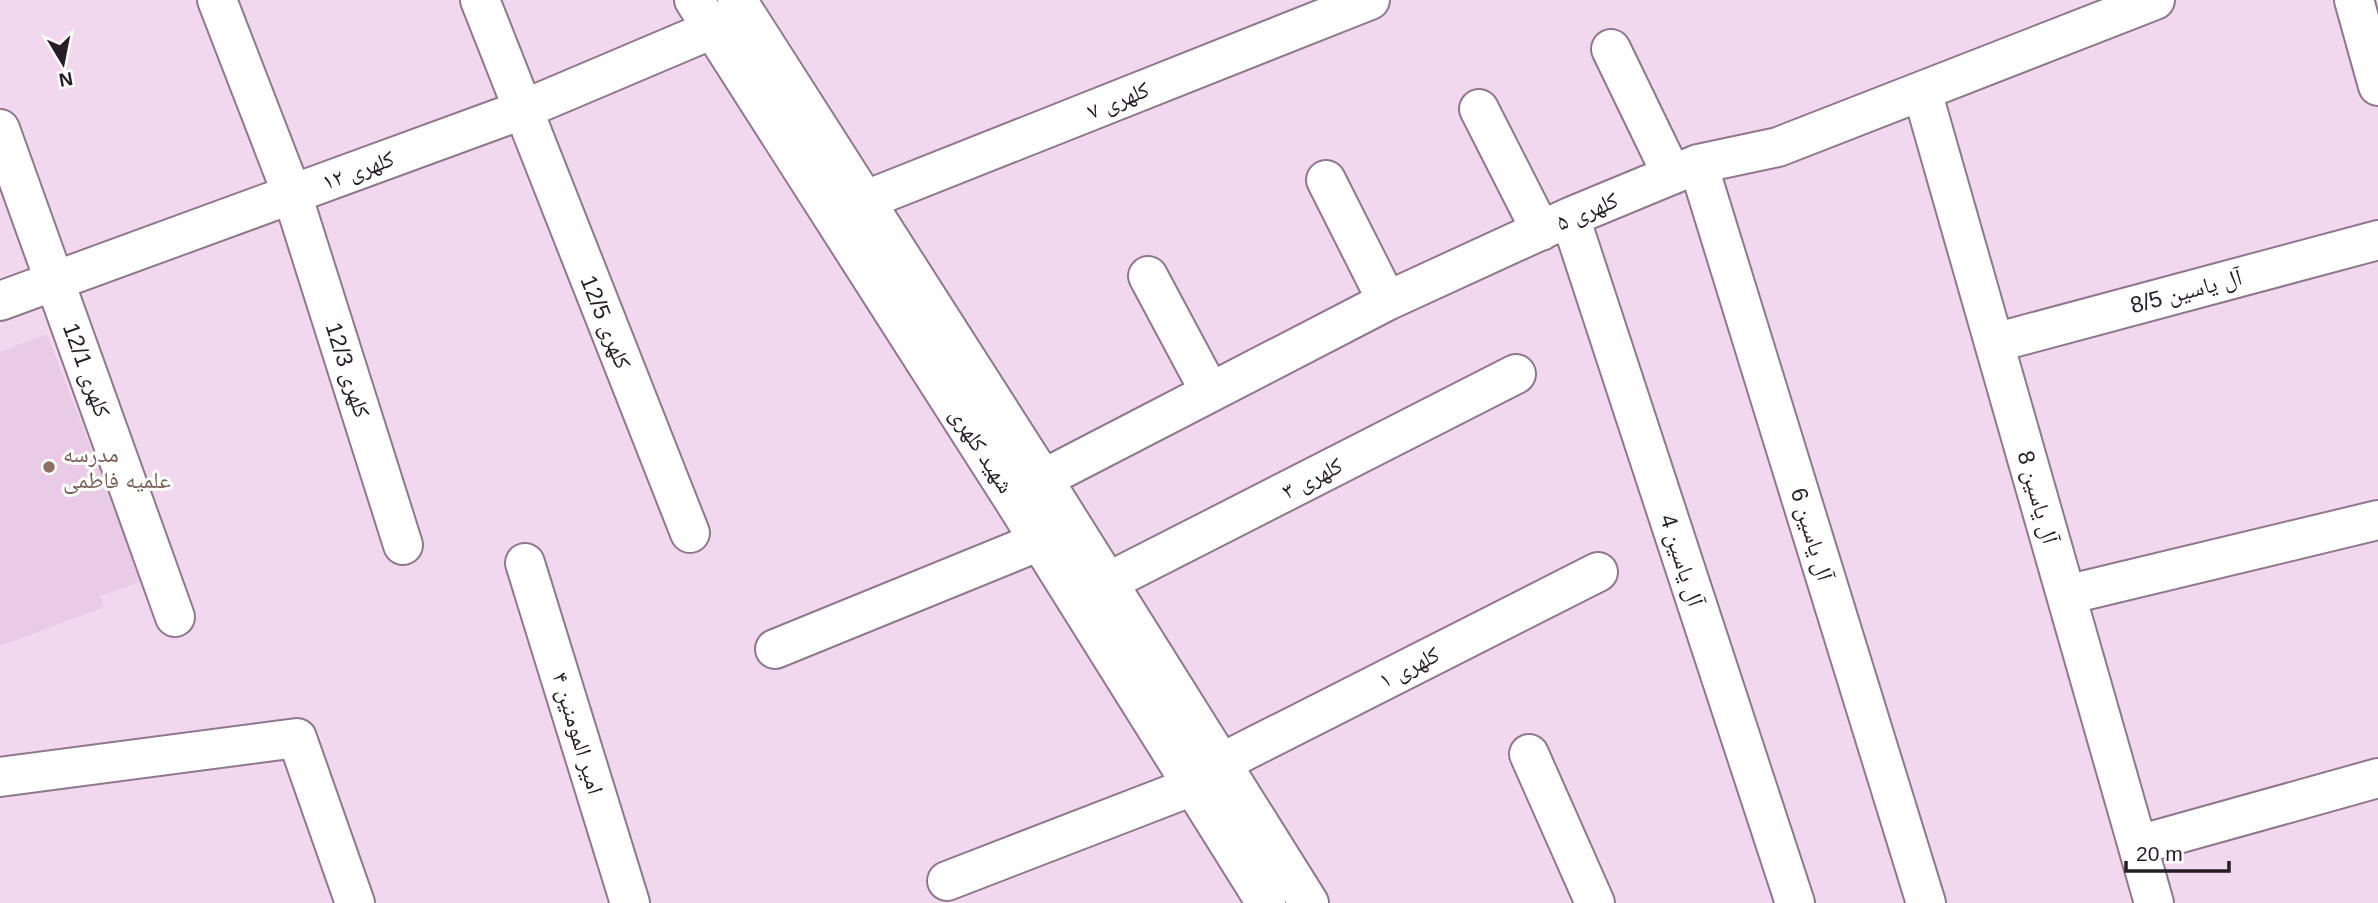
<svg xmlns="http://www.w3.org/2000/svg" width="2378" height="903" viewBox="0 0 2378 903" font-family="Helvetica,'Noto Naskh Arabic',sans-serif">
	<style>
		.built { fill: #eacbe6 }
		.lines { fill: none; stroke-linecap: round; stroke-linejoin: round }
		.street-casing { stroke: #8f788d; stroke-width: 42 }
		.secondary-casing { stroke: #8f788d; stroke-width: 42 }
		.street { stroke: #fff; stroke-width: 38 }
		.secondary { stroke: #fff; stroke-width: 38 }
		.education-dot { fill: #8d6e63; stroke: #fff; stroke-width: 2.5 }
		.labels { text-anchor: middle; stroke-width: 6; stroke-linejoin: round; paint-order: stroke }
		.street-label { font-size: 23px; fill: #261d25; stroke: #fff }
		.education-label { font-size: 23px; fill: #785e54; stroke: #fff; text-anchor: start }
	</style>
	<rect width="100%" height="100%" fill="#f1d8ee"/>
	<path class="built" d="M47 334 142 581 100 596 104 607 0 646V352Z"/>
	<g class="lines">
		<g class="street-casing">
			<path id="street" d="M217 0 292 194 403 545
				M480 0 690 533
				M2354 0 2378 86
				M1611 49 1672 175
				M1922 91 2154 903
				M1479 109 1541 231
				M0 129 175 617
				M1698 164 1926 903
				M1326 180 1387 301
				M866 200 1370 0
				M1570 217 1795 903
				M1148 276 1210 392
				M0 301 522 110 713 29
				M1994 343 2378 240
				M1043 479 1387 301 1570 217 1698 164 1778 147 2155 0
				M525 563 630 903
				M1108 582 1516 374
				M2066 595 2378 520
				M775 649 1040 541
				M1529 754 1595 903
				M1221 763 1598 572
				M0 777 297 738 355 903
				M2138 845 2378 778
				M947 881 1193 786"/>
		</g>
		<g class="secondary-casing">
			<path id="secondary" d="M694 0 1013 499 1266 903
				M737 0 1043 479 1309 903"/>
		</g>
		<use href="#street" class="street"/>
		<use href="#secondary" class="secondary"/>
	</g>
	<circle class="education-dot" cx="49" cy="467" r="7"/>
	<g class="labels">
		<g class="street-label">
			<text transform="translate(1118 100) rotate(-22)" y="8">کلهری ۷</text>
			<text transform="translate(358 170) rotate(-20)" y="8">کلهری ۱۲</text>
			<text transform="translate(1587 211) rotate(-23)" y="8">کلهری ۵</text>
			<text transform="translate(2186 291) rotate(-15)" y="8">آل یاسین 8/5</text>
			<text transform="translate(606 322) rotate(68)" y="8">کلهری 12/5</text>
			<text transform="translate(87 370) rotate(70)" y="8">کلهری 12/1</text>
			<text transform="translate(348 370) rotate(72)" y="8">کلهری 12/3</text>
			<text transform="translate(982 450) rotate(57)" y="8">شهید کلهری</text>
			<text transform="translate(1312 478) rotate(-27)" y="8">کلهری ۳</text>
			<text transform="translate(2038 497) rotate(74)" y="8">آل یاسین 8</text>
			<text transform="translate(1812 534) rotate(73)" y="8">آل یاسین 6</text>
			<text transform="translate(1682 560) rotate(72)" y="8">آل یاسین 4</text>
			<text transform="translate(1409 667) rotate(-27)" y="8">کلهری ۱</text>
			<text transform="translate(578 733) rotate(73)" y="8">امیر المومنین ۴</text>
		</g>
		<g class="education-label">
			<text x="63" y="462">مدرسه<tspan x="63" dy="26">علمیه فاطمی</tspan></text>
		</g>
	</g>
	<g transform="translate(63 63) rotate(170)" stroke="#ffffff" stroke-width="5" paint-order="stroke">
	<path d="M0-5L12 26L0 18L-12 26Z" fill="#261d25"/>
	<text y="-10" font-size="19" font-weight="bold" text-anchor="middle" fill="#261d25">N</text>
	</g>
	<path d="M2126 861v10h103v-10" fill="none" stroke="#261d25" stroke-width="3.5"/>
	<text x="2136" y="861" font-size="21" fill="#261d25" stroke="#ffffff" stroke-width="5" paint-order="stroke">20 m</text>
</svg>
